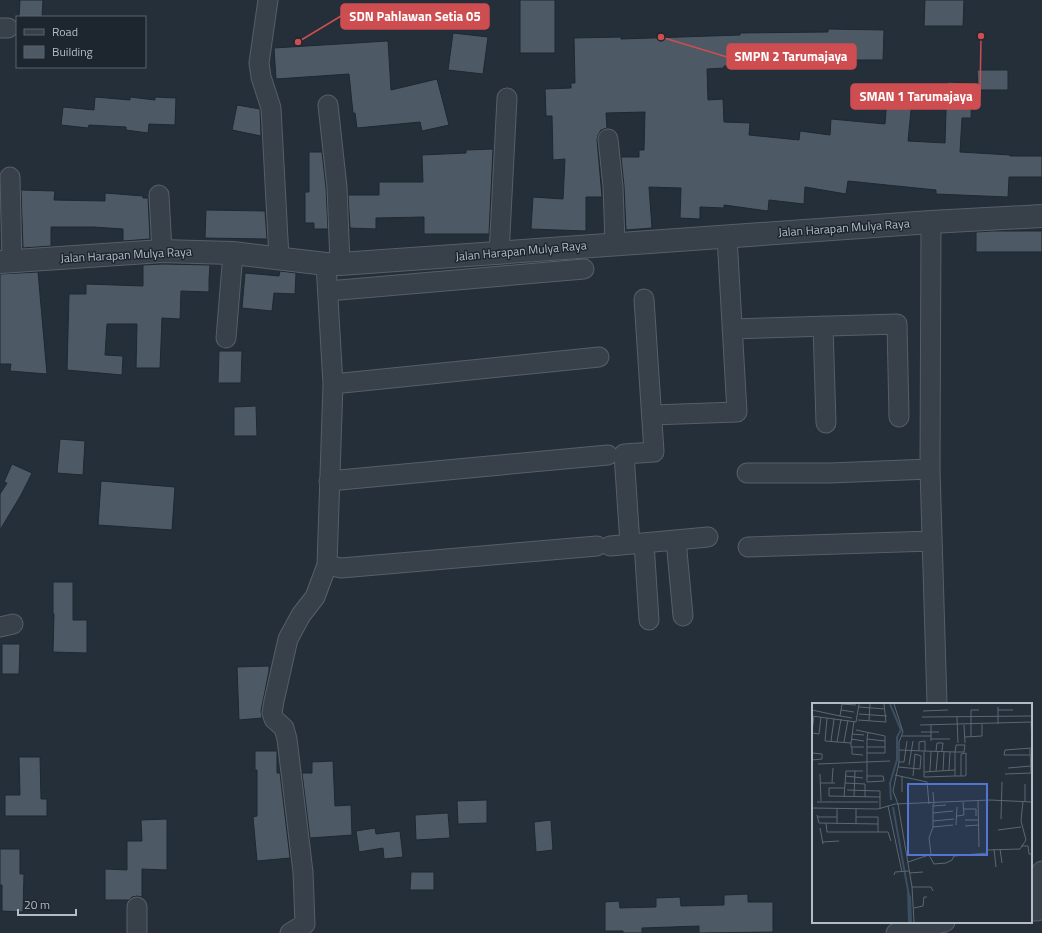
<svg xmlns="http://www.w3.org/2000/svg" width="1042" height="933" viewBox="0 0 1042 933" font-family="'Titillium Web',sans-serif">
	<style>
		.building { fill: #4d5a65; stroke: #1f2831 }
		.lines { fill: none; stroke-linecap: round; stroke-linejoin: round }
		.minor-casing { stroke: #565f68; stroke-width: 21 }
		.tertiary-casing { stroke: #565f68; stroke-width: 24 }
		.minor { stroke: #38414a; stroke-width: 19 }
		.tertiary { stroke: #38414a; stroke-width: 22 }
		.labels { text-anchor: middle; stroke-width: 3; stroke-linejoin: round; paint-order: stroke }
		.street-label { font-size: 12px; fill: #b3bcc6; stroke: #1d262f }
		.inset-river { fill: none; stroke: #3b4e62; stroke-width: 2 }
		.inset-road { fill: none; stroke: #5d6772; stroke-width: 1 }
		.view { fill: #5274d2; fill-opacity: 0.15; stroke: #5274d2; stroke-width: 2 }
		.inset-edge { fill: none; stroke: #b3bcc6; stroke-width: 2 }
		.leader { fill: none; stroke: #cd4d50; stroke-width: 1.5 }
		.callout-dot { fill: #cd4d50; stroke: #1d262f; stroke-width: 1.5 }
		.callout { fill: #cd4d50; stroke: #cd4d50; stroke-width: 1.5 }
		.callout-label { font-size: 13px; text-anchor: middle; font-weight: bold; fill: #fff }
	</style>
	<rect width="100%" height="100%" fill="#242f3a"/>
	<path class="building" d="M20 0H43L42 17H19Z
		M520 0H555V53H520Z
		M925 0H964L963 26H924Z
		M828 29 884 30 883 60H820V65L724 66V68L707 69 708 100 723 99 724 122 750 123 749 135 799 140 800 131 830 135 831 119 885 124 887 98 912 100 908 141 945 143 947 82 972 83 971 118H962L960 152 1010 155V156H1042V177H1009L1008 197 936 194V190L848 181 846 194 805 187 804 204 769 200 768 211 724 205V208L700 207V219L680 218 681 188 649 187 652 228 626 230 624 186 621 157H639V150H644L645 112 606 113 607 128 601 130 598 135 597 140 602 197H586V231L531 229 533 197 563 199 565 159 553 160 552 116H546L545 89 571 88V83H575L574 38 621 37V39L740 35V33L828 32Z
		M453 33 488 37 483 74 448 70Z
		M388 41 391 90 437 79 449 125 422 131 420 122 357 128 355 113H353L349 74 276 79 274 48Z
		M977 70H1008V90H978Z
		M95 97 130 100V97L155 100V97L176 98 175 125 149 124 148 133 126 130V127L89 125 88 128 61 125 63 107 94 110Z
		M237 105 260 109 261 136 232 130Z
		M493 149 489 234H424V217L376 218V229L350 228 348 195H379V182H423L422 155 466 153V150Z
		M309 152H322L326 188 328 229H314V223H305V192H309Z
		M21 190 55 191 54 200 105 201V193L143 196V198H148L150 239 123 241V229L94 227H51V246L23 248Z
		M206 210 265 211 267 239 205 238Z
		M992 231H1042V252H976V232Z
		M162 264 210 265 209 279V292L181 291 180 319 162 318 160 368H136L137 324H107L105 355 123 356 122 375 67 370 69 294H86V284L143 286V265Z
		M280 271 296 273 295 294 274 293 272 311 242 308 245 273 279 276Z
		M38 272 47 374 10 371 11 364H0V274Z
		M219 351H242L241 383H218Z
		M256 406 257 436H234V407Z
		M60 439 85 441 83 475 57 473Z
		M12 464 32 473 21 495 0 530V494L7 483 4 482Z
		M101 481 175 487 172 530 98 525Z
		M53 582H73V620H87V653L53 652 54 614H53Z
		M2 644H20L19 674H2Z
		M269 666V671L261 711 262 718 239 720 237 667Z
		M255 751H277V773H280L290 858 257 861 253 817 257 816V770H255Z
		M19 757H40L41 799H47V816H5V795H20Z
		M333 761 335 806 351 805 352 835 310 838 302 773H312V762Z
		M487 800V823L458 824 457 801Z
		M448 813 450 838 416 840 415 815Z
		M167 819V870L142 869V897L137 896 132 897 129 900H105V869L127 870V841H142L141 820Z
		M551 820 553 850 536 852 534 822Z
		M375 828 376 834 400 831 403 857 384 859 383 848 359 852 356 831Z
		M0 849H20V874H24L23 912 2 911V885H0Z
		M411 872H434V890H410Z
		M748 894V902H773V932L699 933V926L642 928V933H623V931H605V902L619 901 620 908 656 907V898L680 897 681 906 724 905V895Z"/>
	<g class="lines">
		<g class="minor-casing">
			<path id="minor" d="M268 0 259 63 261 77 271 108 279 258
				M0 28H8
				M328 105 337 187 340 264
				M608 139 613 186 615 243
				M10 177 12 262
				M159 195 162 251
				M931 222 930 469 937 704
				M499 254 507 98
				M326 264 333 384 327 565 341 568 597 546
				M328 291 584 269
				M823 326 826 423
				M732 329 897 324 899 417
				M226 338 233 253
				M333 384 599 357
				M652 415 737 412 727 237
				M747 473H830L930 469
				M329 481 608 455
				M676 540 683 616
				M644 543 649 620
				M630 544 624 454 654 452 644 299
				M610 546 708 537
				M748 547 932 541
				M0 627 13 624
				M1031 911H1037L1041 905V876L1042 871
				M137 933V907
				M290 933 305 924 303 872 287 739 284 728 274 719 272 713 274 701 288 639 301 615 315 597 327 565
				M896 933 945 922"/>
		</g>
		<g class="tertiary-casing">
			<path id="tertiary" d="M0 262 162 251 233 253 326 264H340L931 222 1042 216"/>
		</g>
		<use href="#minor" class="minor"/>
		<use href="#tertiary" class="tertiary"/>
	</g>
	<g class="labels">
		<g class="street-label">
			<text transform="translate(844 228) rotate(-4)" y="4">Jalan Harapan Mulya Raya</text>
			<text transform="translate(521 251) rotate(-5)" y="4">Jalan Harapan Mulya Raya</text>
			<text transform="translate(126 255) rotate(-3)" y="4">Jalan Harapan Mulya Raya</text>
		</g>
	</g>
	<g transform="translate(812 703)">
		<rect width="220" height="220" fill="#242f3a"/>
		<path d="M95 189 99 193 100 219H96Z" fill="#3b4e62"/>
		<path class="inset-river" d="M78 1 89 27 85 34V57L78 80 79 97M81 104 97 193"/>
		<path class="inset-road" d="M30 1 44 2M82 1 91 29 87 39V59L81 88 86 101 100 184 102 219M47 4 73 6M186 4V21M0 7 28 13 30 1M29 7 42 9M186 7H201M111 8 136 7M47 11 75 13M0 13 44 19 47 1M28 13 40 15M110 14 220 13M145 14 146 40M15 15 13 38 39 40M46 17 74 19 72 1M57 18 58 1M219 19 220 40M108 22 220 19M152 22 153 40M44 27 73 33V50H55M0 29 2 13M109 29H127M0 30 7 31 9 14M40 31 52 32M90 33H119M159 33V7H167M153 34 170 33V21M39 36 52 38M55 36 73 38M119 36H138M19 38 22 16M119 38V22M25 39 29 16M32 39 36 17M39 40 42 18M39 40V44H52M40 44V51L51 52M55 44H73M87 47 112 48 143 49H152L153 42H144V43L143 49V73L112 74M107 48V39L113 38V48M124 48 125 40H131L130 48M0 50 10 51V56L0 57M218 52H192L193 47 220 45M87 59H92L95 38M6 61 78 58M97 62 101 38M86 64 108 66 109 53 103 51M196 65 219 63M137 67 138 49M118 68 119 48M124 68 126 48M131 68 132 48M112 69 143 67M8 71 9 98M193 71 219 70 218 46M83 72 115 79 117 101M33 73 51 75M55 73H71L72 78 55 79V36L56 29M90 73V89M101 73 103 51M143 73H153L154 72V50L149 51V73M112 74V48M8 80H23M20 80 21 65M33 80 53 81V94M213 81V99M33 85H17V93L68 94M35 87 68 88V106M121 89 122 101M32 94 34 68H51M42 94 43 68M166 98 167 144M5 99H66M121 101V124L141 122M76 103 90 169M121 103 134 102M0 105 66 106 83 101 178 97 220 99M25 106V121M151 106H164V113M121 110 141 108M5 112 7 120 66 121M145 113 152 112 151 99M6 114H25M44 114H66V129M189 116 190 79M153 117H166M121 118 142 116M14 120 15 129H76L79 138M44 121V106M144 122 145 104M153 123 167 122M8 125 11 141M186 127 209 124M10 139 27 138M209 143H216L217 151H220M182 146 184 164M188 146 190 160M117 152 119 151 117 135 121 124M96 159 117 152 122 161 134 160 140 157 142 153 175 150 176 147 208 146 214 137 209 118 211 98M97 170 111 169M82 172 83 169 97 168M100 184H119L121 188M102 205 111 203 112 194H115"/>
		<path class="view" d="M96 81H175V152H96Z"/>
		<rect width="220" height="220" class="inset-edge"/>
	</g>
	<path class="leader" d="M298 42L341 16M661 37L727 57M981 36L980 97"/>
	<g class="callout-dot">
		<circle cx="298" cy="42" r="4"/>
		<circle cx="661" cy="37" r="4"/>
		<circle cx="981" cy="36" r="4"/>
	</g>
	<g class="callout">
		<rect x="341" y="4" width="148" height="25" rx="4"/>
		<rect x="727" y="44" width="129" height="25" rx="4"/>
		<rect x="851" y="84" width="129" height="25" rx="4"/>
	</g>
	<g class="callout-label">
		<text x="415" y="21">SDN Pahlawan Setia 05</text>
		<text x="791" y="61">SMPN 2 Tarumajaya</text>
		<text x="916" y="101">SMAN 1 Tarumajaya</text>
	</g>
	<rect x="16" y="16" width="130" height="52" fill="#1d262f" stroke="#59626b"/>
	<rect x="24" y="29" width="20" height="6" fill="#38414a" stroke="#59626b"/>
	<text x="52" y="36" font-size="12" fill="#b3bcc6">Road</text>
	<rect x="24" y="46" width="20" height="12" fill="#4d5a65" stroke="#59626b"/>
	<text x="52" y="56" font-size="12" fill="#b3bcc6">Building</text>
	<path d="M18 909v6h58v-6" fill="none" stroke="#b3bcc6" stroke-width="2"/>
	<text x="24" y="909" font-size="12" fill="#b3bcc6" stroke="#1d262f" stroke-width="3" paint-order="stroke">20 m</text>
</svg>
